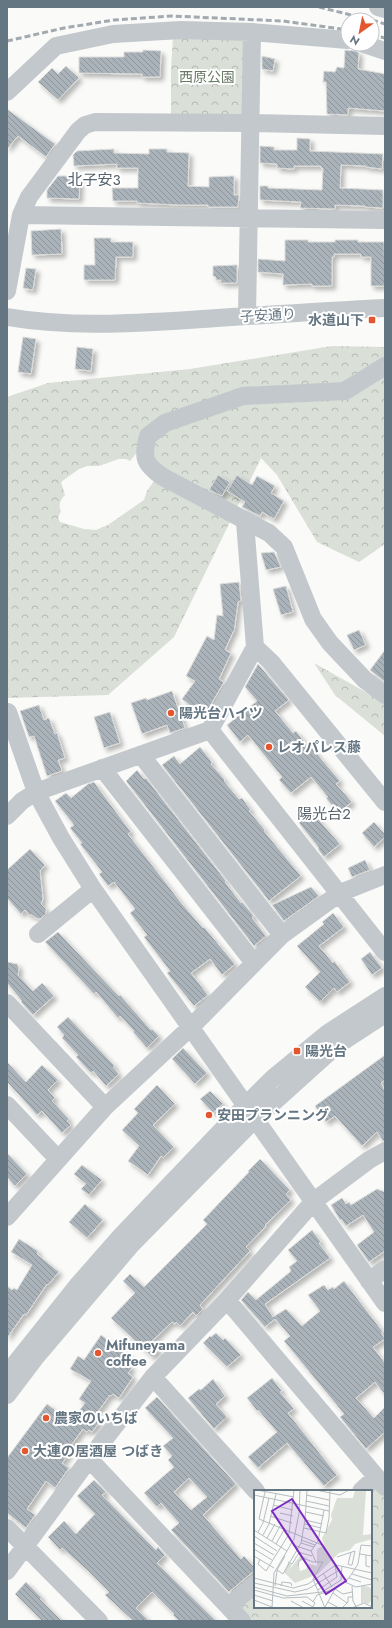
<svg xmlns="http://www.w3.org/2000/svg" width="392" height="1628" viewBox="0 0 392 1628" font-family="Jost,'Noto Sans JP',sans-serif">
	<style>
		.forest { fill: url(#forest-crowns); fill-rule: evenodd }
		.building { fill: url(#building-back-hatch); stroke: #dcdcda; fill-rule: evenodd; filter: url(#shadow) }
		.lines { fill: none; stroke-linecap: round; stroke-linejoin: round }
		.minor { stroke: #c3c8cc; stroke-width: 18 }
		.rail { stroke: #a2aab0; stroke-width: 3; stroke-dasharray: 6 3; stroke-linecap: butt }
		.poi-dot { fill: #e4572e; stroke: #fff; stroke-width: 1.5 }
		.labels { text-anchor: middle; stroke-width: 4; stroke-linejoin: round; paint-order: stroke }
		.park-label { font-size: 14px; fill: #687a64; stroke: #fff }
		.street-label { font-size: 14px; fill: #657683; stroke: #fff }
		.poi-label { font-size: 14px; font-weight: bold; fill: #657683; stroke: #fff; text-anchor: start }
		.neighbourhood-label { font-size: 15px; fill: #57646e; stroke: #fff }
		.inset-road { fill: none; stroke: #b5bdc2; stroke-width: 1 }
		.view { fill: #7b2cbf; fill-opacity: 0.15; stroke: #7b2cbf; stroke-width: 2 }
		.inset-edge { fill: none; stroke: #657683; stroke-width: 2 }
	</style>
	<defs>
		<pattern id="forest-crowns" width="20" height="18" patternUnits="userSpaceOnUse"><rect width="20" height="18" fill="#dadfd7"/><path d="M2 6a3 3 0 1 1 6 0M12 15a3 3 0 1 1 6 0" fill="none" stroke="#b4b9b4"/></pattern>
		<pattern id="building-back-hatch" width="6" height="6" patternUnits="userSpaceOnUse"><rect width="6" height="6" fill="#aab3b9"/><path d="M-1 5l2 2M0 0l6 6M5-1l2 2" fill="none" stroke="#8e969c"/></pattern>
		<filter id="shadow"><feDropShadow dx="3.5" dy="3.5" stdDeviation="2" flood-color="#0004"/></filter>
	</defs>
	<rect width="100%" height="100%" fill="#fafaf8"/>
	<path class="forest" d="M173 36 241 39 243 42 244 111 239 117H171V69Z
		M332 346 385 347V544L359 562 317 542 277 475 261 458 174 637 108 695 7 698V397L48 383 190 369ZM139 450 156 478 147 491 144 500 108 525 96 530 84 529 60 522 58 518 61 511C58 505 60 500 65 495L61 482 79 469 87 466H99L119 459H126L130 461Z
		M314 663 385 703V736L335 695Z
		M376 1489 380 1491 385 1497V1621H248L240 1606 255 1590V1607H371V1491Z"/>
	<path class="building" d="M143 50 161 51 160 77H142V74L79 73V57H124V52H143Z
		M345 50 356 51 359 53 358 69 385 74V111L348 108V115L327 114 326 82H323L324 71 335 72 337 67 344 68Z
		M262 56 275 59 273 71 262 69Z
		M66 66 79 78 58 100 38 82 52 68 58 74Z
		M7 109 55 144 46 157 18 136 7 149Z
		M297 138 310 139V151L383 154 382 169 366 167V166L341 165 340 188 383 190V208L365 207V206L335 205V209L300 208 301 202 260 200V186H268V188L322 190 323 168H321V166H294V169L277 168V164L260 163V146L274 147V150H297Z
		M114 149V153L149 154V149H167V152L189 153 188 186 209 187V177L234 176V195H239L238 207H208V205H179L137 203V201H113L112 188H138V168H117V164L74 166 73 155 77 151Z
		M58 176H80L79 199 47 198V190Z
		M61 229 62 254 32 255 31 231Z
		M94 238H111V242H133V257H116L115 280H84V265H95Z
		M285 240H308V242H335V240H358V242H384L385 286H371V257H361V254H334V257H332V286H312V284L283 285V274L258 272V259L285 261Z
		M237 265V283H221V280H216V277L213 276V266Z
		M26 268 36 269 33 290 23 288Z
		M23 337 36 339 31 374 18 372Z
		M77 347 93 349 91 371 75 369Z
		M218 475 230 482 222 496 209 490Z
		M237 475 252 485 257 476 275 486 271 493 284 501 274 519 262 512 260 516 242 507 245 502 227 491Z
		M274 552 281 567 266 570 261 553Z
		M239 582 241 601 238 602 234 632H233L225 650 231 653 219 679 224 682 206 713 198 708 196 710 182 699 195 681 186 676 207 636 214 640 217 615 223 616 220 584Z
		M286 586 293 612 281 615 273 589Z
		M359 630 366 645 354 650 347 635Z
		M385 650V682L370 670Z
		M258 664 289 700 275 711 293 733 296 731 310 749 312 748 340 781 336 784 352 802 338 813 326 798 328 797 311 777 291 793 279 780 282 777 248 735 240 742 227 725 257 701 245 687Z
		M172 691 185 728 170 733 167 725 142 734 131 703 146 698 147 700Z
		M39 705 44 720 49 718 55 734 57 733 65 758 58 760 62 771 47 776 34 736 29 737 20 711Z
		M110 712 120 743 104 748 94 717Z
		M200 747 212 762 211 764 225 780 224 781 239 799 242 798 251 810 249 811 265 830 264 831 301 876 269 901 162 765 174 756 180 764Z
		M137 770 144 779 146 778 226 881 225 882 241 903 242 902 254 916 252 917 253 919 266 936 254 946 126 781Z
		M94 782 131 832 128 834 183 905 203 928 204 927 235 964 222 975 210 959 191 973 208 995 194 1006 167 973 170 971 144 937 147 935 130 913 135 909 114 882 108 886 99 874 102 872 80 844 82 843 70 828 74 825 55 801 66 793 71 798 88 784Z
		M312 812 340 844 324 857 318 849 319 848 299 823Z
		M374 822 385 834V837L374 847 362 833Z
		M30 849 45 865 40 871 43 899 41 904 46 909V914L40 919 36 918 31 914 30 916 25 910 21 914 7 898V870Z
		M365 860 370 870 352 877 348 868Z
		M311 887 319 896 284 921 272 905Z
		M333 913 344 927 319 946 333 963 334 961 350 982 337 992 334 988 320 1002 305 987 320 972 297 946 324 924 322 922Z
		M58 932 119 996 120 995 151 1030 152 1029 159 1036 147 1048 133 1032 134 1031 120 1016 118 1018 96 992 94 994 45 942Z
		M370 952 382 968 372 975 361 959Z
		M7 962 17 964 19 968 18 975 33 991 42 983 54 996 33 1015 21 1002 22 1001 7 983Z
		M68 1017 115 1066 113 1067 119 1074 106 1086 93 1071 91 1073 76 1057 78 1055 62 1038 64 1035 57 1027Z
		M183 1048 207 1073 195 1084 172 1059Z
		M385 1055V1080L381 1083 385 1091V1141H383L377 1132 362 1146 335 1116 326 1122 315 1106Z
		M7 1062 26 1082 42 1065 58 1080 48 1090 55 1098 52 1101 69 1119 67 1121 71 1125 62 1133 42 1111 37 1115 7 1082Z
		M157 1085 175 1104 153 1125 174 1147 163 1158 161 1156 148 1175 128 1161 139 1146 122 1130 138 1113 134 1109Z
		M210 1091 223 1104 213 1113 200 1099Z
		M7 1153 27 1174 15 1186 7 1177Z
		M260 1159 290 1190 286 1194 291 1200 265 1225 266 1226 246 1247 250 1251 200 1305 203 1309 196 1316 193 1312 180 1326 176 1322 175 1324 172 1322 151 1342 159 1350 152 1357 111 1318 135 1293 123 1281 130 1274 144 1287 207 1224 203 1220 249 1172 248 1171Z
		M82 1165 102 1180 89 1195 81 1189 86 1184 74 1174Z
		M377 1189 385 1192V1251L369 1262 357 1245 374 1232 363 1215 346 1226 341 1219 340 1220 331 1205 342 1198 346 1204 349 1202 351 1205Z
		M85 1204 103 1220 87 1238 69 1222Z
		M312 1230 321 1242 319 1243 330 1258 265 1304 273 1317 286 1309 302 1326 320 1311 308 1295 324 1285 328 1290 333 1287 334 1289 344 1281 383 1332 381 1333 385 1339 373 1347 385 1363V1395L375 1382 356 1398 374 1418 385 1407V1432L366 1449 340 1417 344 1414 284 1341 290 1336 275 1319 265 1327 241 1300 248 1292 256 1300 290 1272 291 1270 289 1267 297 1261 288 1250Z
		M19 1239 38 1251 37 1254 59 1272 48 1285 47 1284 26 1315 24 1314 7 1338V1286L12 1290 14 1288 17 1290 32 1265 11 1252Z
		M216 1333 223 1340 225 1338 241 1355 227 1367 203 1343 210 1336 211 1337Z
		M101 1335 131 1357 126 1362 132 1368 128 1373 133 1377 119 1398 113 1394 111 1396 110 1395 94 1417 100 1421 92 1432 89 1430 87 1432 83 1429 66 1452 69 1454 62 1463 69 1468 55 1488 46 1481 27 1509 35 1515 26 1528 7 1513V1458L47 1404 71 1422 85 1403 79 1399 91 1381 70 1369 78 1356 84 1360Z
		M272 1378 282 1391 280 1392 294 1409 288 1413 337 1475 324 1486 287 1443 258 1468 248 1457 277 1432 258 1410 257 1411 247 1398Z
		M213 1379 225 1396 216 1404 227 1417 214 1429 188 1398 199 1389 201 1390Z
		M157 1397 236 1484 203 1515 241 1559 244 1556 255 1568V1570L229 1592 171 1530 179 1523 161 1503 157 1507 144 1493 174 1467 168 1460 172 1456 163 1446 173 1438 145 1408ZM189 1478 207 1497 191 1510 174 1492Z
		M94 1480 106 1492 102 1495 156 1550 158 1547 165 1555 157 1563 216 1621H179L173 1615 174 1614 152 1592 136 1608 149 1621H133L105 1595 109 1592 89 1572 62 1548 60 1550 48 1537 64 1521 76 1534 95 1514 77 1496Z
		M26 1582 42 1598 40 1599 62 1621H42L15 1594Z"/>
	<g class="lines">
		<path class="minor" d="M378 7 385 9
			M364 44 385 51
			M7 92 56 46 113 34 181 30 252 32 348 40
			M21 215 385 220
			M7 291 21 215 29 197 78 131 85 125 95 122 250 123 385 126
			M247 316 252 32
			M7 317C72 328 138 323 203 319 264 315 324 311 385 308
			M385 366 345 391 243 396 165 423 148 436C142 458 144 464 163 477L269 533 284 547 313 619 330 643 365 680 385 695
			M255 647 271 662 385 802
			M8 712 36 792 61 838 93 889 385 1303
			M210 730 385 952
			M141 755 282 935
			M102 768 254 963
			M7 816 22 801 36 792 210 730 255 647 245 522
			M38 934 93 889
			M7 1003 105 1107
			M7 1105 58 1159
			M7 1217 105 1107 191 1027 282 935 340 893 385 875
			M369 1281 385 1269
			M227 1300 385 1487
			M7 1374 77 1286 121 1236 245 1106 272 1079 328 1033 385 996
			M153 1377 256 1491
			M7 1395 35 1358 131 1245 255 1119 336 1046 385 1014
			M89 1459 242 1621
			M361 1491 376 1477
			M7 1528 99 1621
			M7 1571 89 1459 153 1377 227 1300 314 1201 369 1160 385 1151
			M229 1606 255 1584"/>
		<path class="rail" d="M319 7 371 20
			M372 20 385 24
			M372 35 385 38
			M7 41 64 28 114 20 172 16 283 21 348 30"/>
	</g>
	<g class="poi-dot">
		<rect x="368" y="316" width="8" height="8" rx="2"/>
		<circle cx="171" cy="713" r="4"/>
		<circle cx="269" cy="747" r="4"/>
		<rect x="293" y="1047" width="8" height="8" rx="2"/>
		<circle cx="209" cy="1115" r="4"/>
		<circle cx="98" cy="1353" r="4"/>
		<circle cx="46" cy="1418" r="4"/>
		<circle cx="25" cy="1451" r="4"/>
	</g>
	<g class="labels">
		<g class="park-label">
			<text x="207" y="82">西原公園</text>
		</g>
		<g class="street-label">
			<text transform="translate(268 315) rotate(-3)" y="5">子安通り</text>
		</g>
		<g class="poi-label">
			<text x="364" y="325" text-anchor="end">水道山下</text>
			<text x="179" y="718">陽光台ハイツ</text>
			<text x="277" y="752">レオパレス藤</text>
			<text x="305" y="1056">陽光台</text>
			<text x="217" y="1120">安田プランニング</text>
			<text x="106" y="1350">Mifuneyama<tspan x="106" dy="16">coffee</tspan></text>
			<text x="54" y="1423">農家のいちば</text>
			<text x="33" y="1456">大連の居酒屋 つばき</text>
		</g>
		<g class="neighbourhood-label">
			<text x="94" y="185">北子安3</text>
			<text x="324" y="819">陽光台2</text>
		</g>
	</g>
	<g transform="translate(254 1490)">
		<rect width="118" height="118" fill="#fafaf8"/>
		<path d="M101 0H112L109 45 118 44V49L101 54 96 60 85 63 64 84 41 93 30 82 34 73 38 75 33 83 46 66 54 68 44 72 46 81 52 79 55 74 63 76V59L70 55 68 48 78 30 77 25 83 8H99ZM109 96 116 97 118 102V110L114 114 109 112Z" fill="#dadfd7"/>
		<path class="inset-road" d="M3 0 40 7M62 0 86 5 95 0M11 2 5 29 68 55M0 5 75 21M52 5 75 10M52 11 75 16M19 15 39 20M52 22 70 26M26 23 39 26M16 26 38 33M51 30 68 34M51 34 67 38M50 38 72 43 75 28 76 0M0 40 33 61M4 42 9 33 15 8M9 45 15 34 22 4M0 46 23 61M13 48 21 34M47 50 61 55M18 51 26 36M0 53 20 65M47 53 60 57M22 54 31 38M39 55 57 61M0 59 18 70M44 62 58 66M106 64 118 66M112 65V76L116 77M0 66 20 78M83 67 101 61 98 75H95M6 69 4 74 12 81 35 44 40 0M34 72 38 74 45 63M62 72 57 61 64 51 70 20M94 75 97 62M44 76 45 71 49 68 59 72H69L59 89 71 118M23 80 29 84 47 53 51 30 53 0M69 83 78 97M98 84 118 90M0 88 39 98 54 94 82 75 118 83M95 88 107 92M91 92 102 97 118 94M0 93 41 102 54 99 84 81M21 96 23 80 31 66M27 96 28 92 37 93 38 96M98 96 99 111 103 118M108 96V113M0 97 33 106 68 102 87 90 88 76M0 100 29 108 53 107 61 113 58 118M64 100 83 87 81 75M79 103 93 113M0 105 19 111M0 110 18 117M37 111 50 118M48 111 59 117M59 112 63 105 81 99 95 88 104 74 107 55 118 56M74 112 85 118M71 117 81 99 89 104 98 102M18 118 20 83 40 49 45 23 46 0M88 118 94 112V107H99M98 118 110 113 118 117"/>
		<path class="view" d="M38 9 92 91 72 104 18 21Z"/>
		<rect width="118" height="118" class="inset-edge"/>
	</g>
	<rect width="392" height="1628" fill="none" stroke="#657683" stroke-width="16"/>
	<g transform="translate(360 32) rotate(213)"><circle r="19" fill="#ffffff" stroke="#c1c8cd"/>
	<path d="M0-3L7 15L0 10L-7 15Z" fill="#e4572e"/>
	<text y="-6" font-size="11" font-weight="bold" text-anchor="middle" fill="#657683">N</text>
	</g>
</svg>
